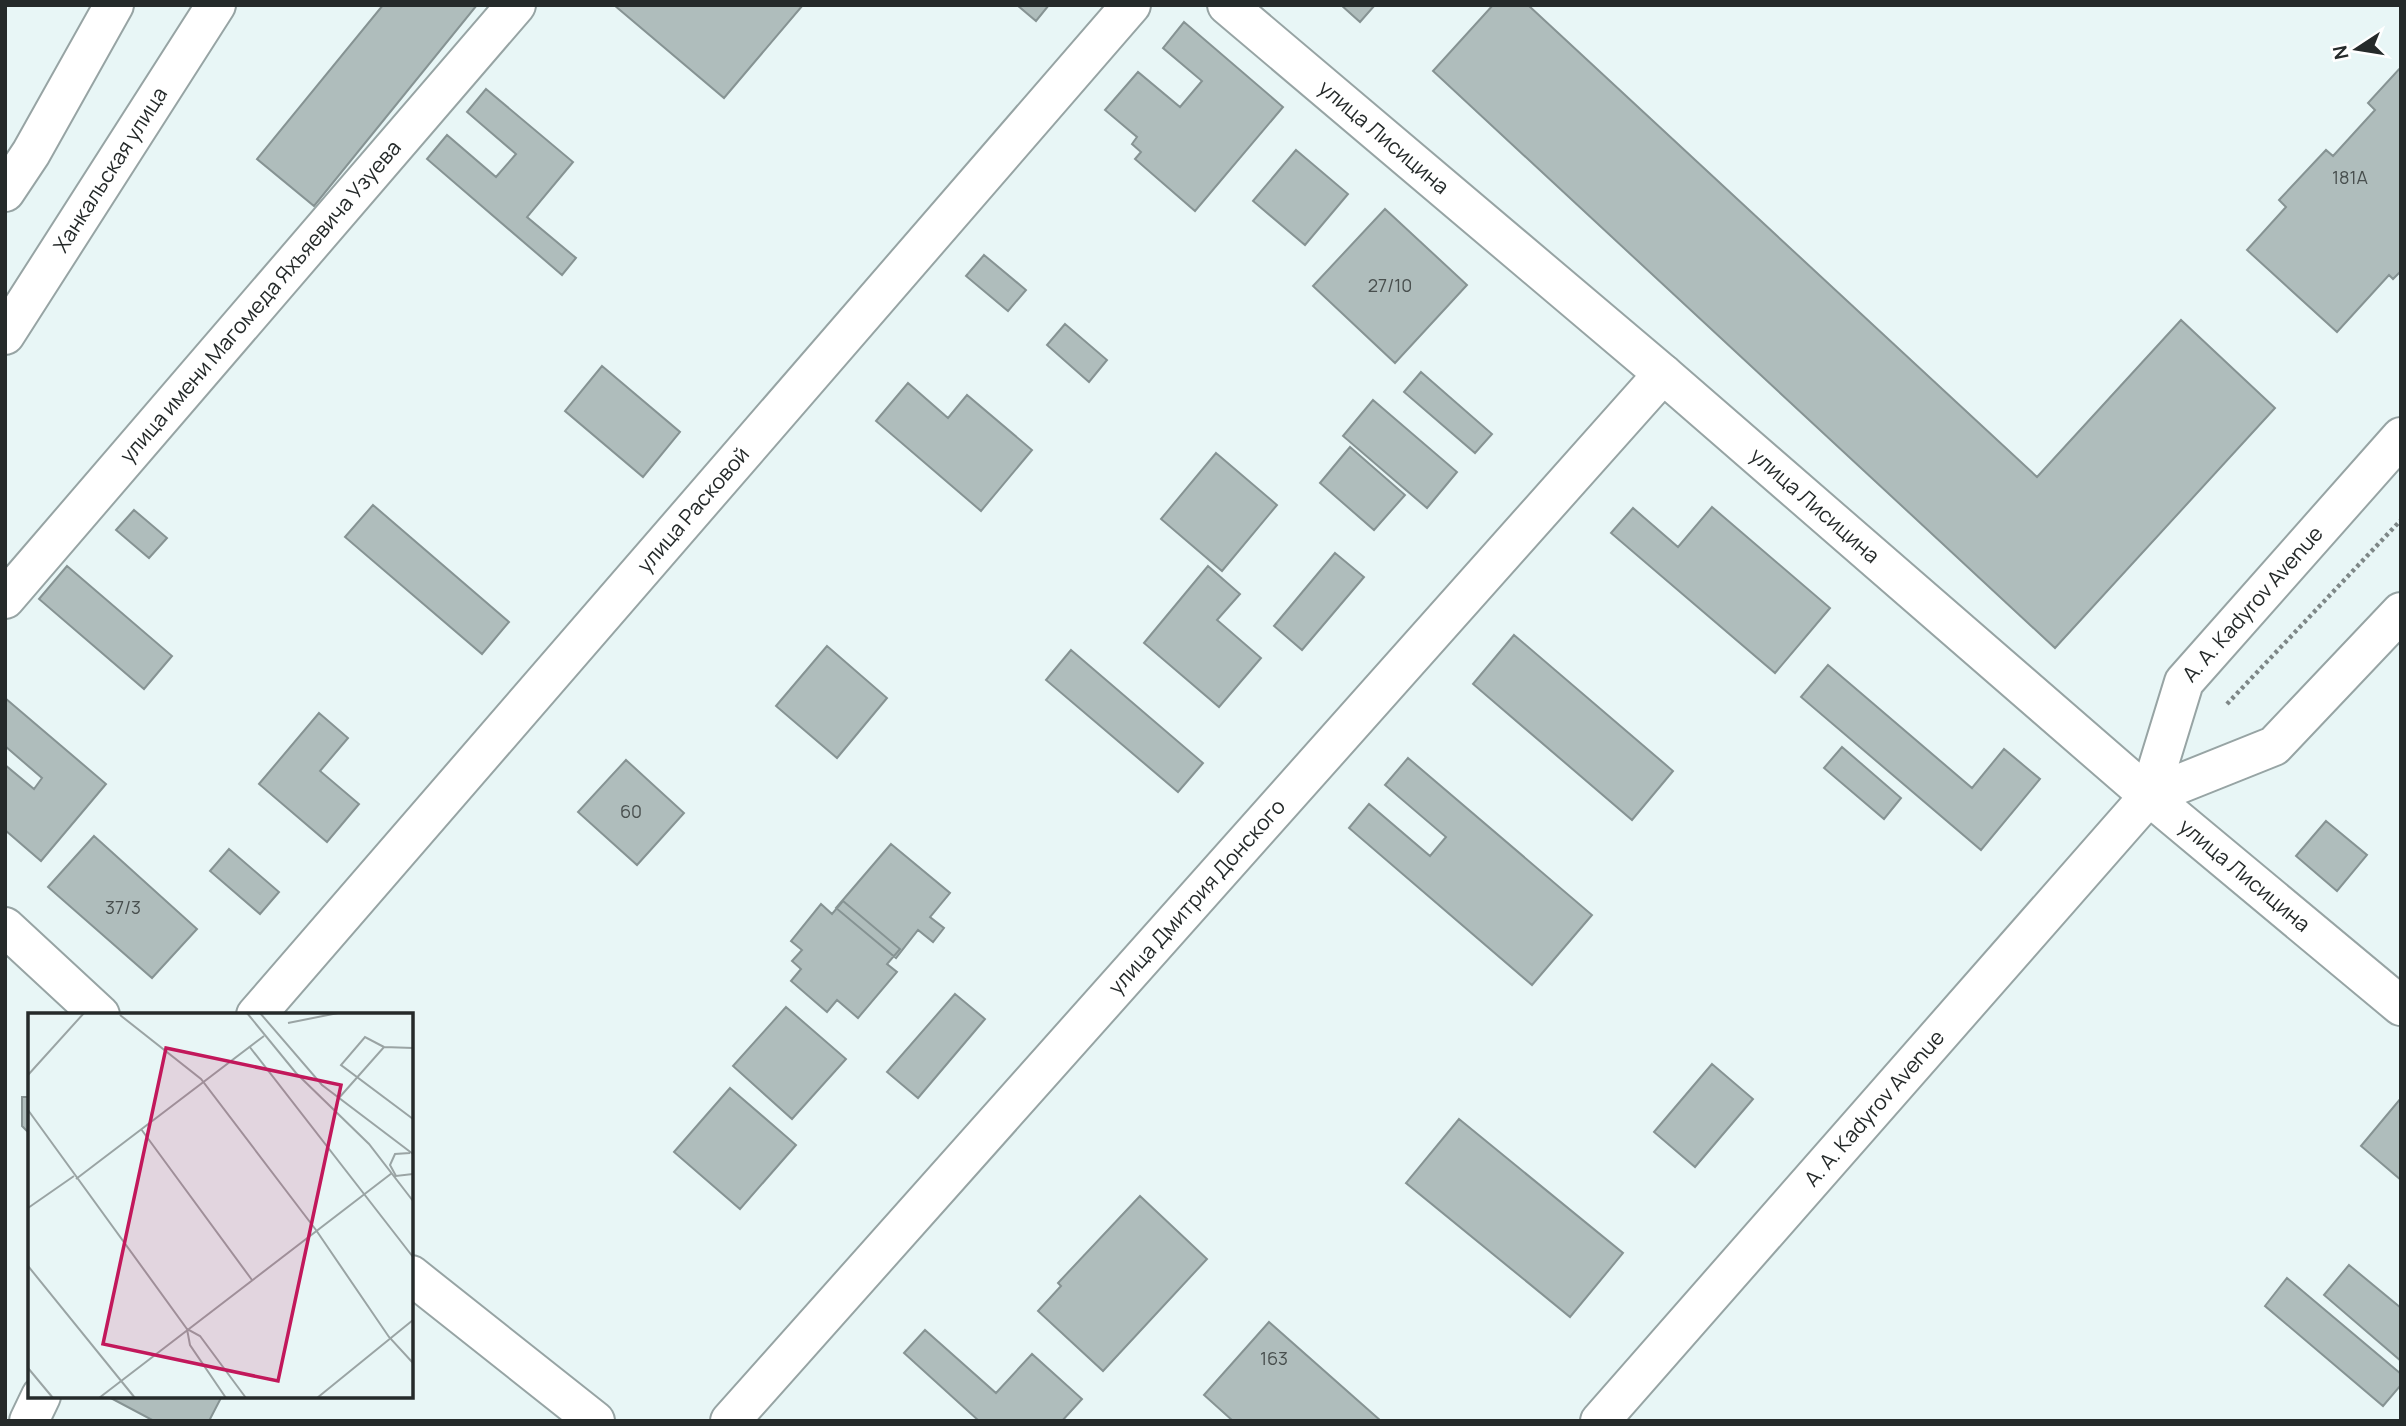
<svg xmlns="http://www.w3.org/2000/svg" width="2406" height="1426" viewBox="0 0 2406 1426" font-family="Manrope,sans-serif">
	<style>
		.building { fill: #afbdbc; stroke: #869393; stroke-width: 2 }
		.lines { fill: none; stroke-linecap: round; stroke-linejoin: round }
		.minor-casing { stroke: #97a4a4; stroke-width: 42 }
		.major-casing { stroke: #97a4a4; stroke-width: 42 }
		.path { stroke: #7e8787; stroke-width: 4.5; stroke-dasharray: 3.5 3.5; stroke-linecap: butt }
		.minor { stroke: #fff; stroke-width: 38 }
		.major { stroke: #fff; stroke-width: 38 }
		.labels { text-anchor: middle; stroke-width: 7; stroke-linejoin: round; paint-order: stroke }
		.number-label { font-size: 18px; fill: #484f4e }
		.street-label { font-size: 21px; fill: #252a2a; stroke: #fff }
		.inset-road { fill: none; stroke: #9aa4a4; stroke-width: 2 }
		.view { fill: #c2185b; fill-opacity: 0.15; stroke: #c2185b; stroke-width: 3.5 }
		.inset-edge { fill: none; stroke: #252a2a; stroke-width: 3.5 }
	</style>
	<rect width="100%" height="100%" fill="#e8f6f6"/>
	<path class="building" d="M383 5H477L314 206 257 159Z
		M614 5H803L724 98Z
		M1017 5H1049L1036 21Z
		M1341 5H1375L1360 22Z
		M1493 5H1528L2037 477 2181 320 2275 408 2055 648 1433 71Z
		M1184 22 1283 107 1195 211 1135 159 1141 152 1132 144 1137 137 1105 110 1138 72 1180 107 1202 81 1163 48Z
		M2401 67V271L2393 279 2389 275 2337 332 2247 250 2286 207 2279 200 2326 150 2333 156 2375 110 2368 103Z
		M486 89 573 162 527 217 576 258 562 275 427 159 447 135 496 177 516 154 467 112Z
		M1296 150 1348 194 1305 245 1253 201Z
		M1385 209 1467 285 1395 363 1313 286Z
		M984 255 1026 290 1008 311 966 276Z
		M1065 324 1107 360 1089 382 1047 345Z
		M602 366 680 432 643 477 565 411Z
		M1421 372 1492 434 1475 453 1404 392Z
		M908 383 948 418 967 395 1032 450 981 511 876 421Z
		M1373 400 1457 472 1427 508 1343 436Z
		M1350 447 1405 495 1374 530 1320 483Z
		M1216 453 1277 505 1222 571 1161 519Z
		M373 505 509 622 482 654 345 537Z
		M1712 507 1830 608 1775 673 1611 533 1633 508 1678 547Z
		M134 510 167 538 149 558 116 530Z
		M1335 553 1364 577 1302 650 1274 626Z
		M67 566 172 656 144 689 39 599Z
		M1208 566 1240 594 1217 620 1261 658 1219 707 1144 643Z
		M1514 635 1673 771 1632 820 1473 684Z
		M827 646 887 698 837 758 776 706Z
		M1071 650 1203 763 1178 792 1046 680Z
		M1828 665 1972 788 2004 749 2040 779 1981 850 1801 697Z
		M5 698 106 784 41 861 5 830V765L34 789 42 778 5 746Z
		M319 713 348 738 320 771 359 804 327 842 259 784Z
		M1842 747 1901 798 1884 819 1824 768Z
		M1408 758 1592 915 1532 985 1349 828 1369 804 1430 856 1446 837 1385 785Z
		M626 760 684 813 637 865 578 812Z
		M2326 821 2367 855 2337 891 2296 856Z
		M94 836 197 929 152 978 48 887Z
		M891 844 950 893 930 917 944 928 933 942 918 930 896 958 836 908Z
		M229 849 279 892 260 914 210 871Z
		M843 901 900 949 887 964 897 972 858 1018 837 1000 827 1012 791 981 801 969 792 961 802 950 791 941 821 904 832 914Z
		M955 994 985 1019 918 1098 887 1072Z
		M786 1007 846 1059 792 1119 733 1066Z
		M1712 1064 1753 1099 1695 1167 1654 1132Z
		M730 1088 796 1145 740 1209 674 1152Z
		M22 1097H30V1134L22 1126Z
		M2401 1098V1180L2361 1146Z
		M1459 1119 1623 1253 1570 1317 1406 1183Z
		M1140 1196 1207 1259 1103 1371 1038 1311 1061 1286 1058 1283Z
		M2349 1265 2401 1308V1361L2324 1295Z
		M2287 1278 2401 1374V1385L2383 1406 2265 1306Z
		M1269 1322 1381 1421H1233L1204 1395Z
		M925 1330 996 1393 1032 1354 1082 1399 1062 1421H979L904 1353Z
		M107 1396H222L209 1421H154Z"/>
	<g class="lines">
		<g class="minor-casing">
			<g id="minor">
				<path id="s1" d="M1227 5 1663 374 2149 796 2401 1006"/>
				<path id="s2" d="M5 599 516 5"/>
				<path d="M2149 796 2274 746 2401 612"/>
				<path d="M5 927 100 1015"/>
				<path id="s3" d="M256 1015 1131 5"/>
				<path d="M411 1275 595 1421"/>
				<path d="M29 1421 41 1396"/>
				<path id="s4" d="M730 1421 1663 374"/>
				<path id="s5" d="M1600 1421 2149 796 2184 682 2401 437"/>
			</g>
		</g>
		<g class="major-casing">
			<g id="major">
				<path d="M5 192 31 153 114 5"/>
				<path id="s6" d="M5 335 216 5"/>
			</g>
		</g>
		<path class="path" d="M2227 704 2401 520"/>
		<use href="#minor" class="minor"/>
		<use href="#major" class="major"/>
	</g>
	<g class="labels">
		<g class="number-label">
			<text x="2350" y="184">181А</text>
			<text x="1390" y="292">27/10</text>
			<text x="631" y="818">60</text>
			<text x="123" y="914">37/3</text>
			<text x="1274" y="1365">163</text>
		</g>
		<g class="street-label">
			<text dy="7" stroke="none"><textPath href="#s1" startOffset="205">улица Лисицина</textPath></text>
			<text dy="7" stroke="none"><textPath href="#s6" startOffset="196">Ханкальская улица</textPath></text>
			<text dy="7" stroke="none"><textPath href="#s2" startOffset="392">улица имени Магомеда Яхъяевича Узуева</textPath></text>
			<text dy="7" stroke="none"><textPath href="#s1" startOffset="772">улица Лисицина</textPath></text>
			<text dy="7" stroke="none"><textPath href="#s3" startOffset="668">улица Расковой</textPath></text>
			<text dy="7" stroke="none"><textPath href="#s5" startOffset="1055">A. A. Kadyrov Avenue</textPath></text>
			<text dy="7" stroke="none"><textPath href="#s1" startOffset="1339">улица Лисицина</textPath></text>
			<text dy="7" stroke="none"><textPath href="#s4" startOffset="702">улица Дмитрия Донского</textPath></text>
			<text dy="7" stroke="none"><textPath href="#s5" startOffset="416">A. A. Kadyrov Avenue</textPath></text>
		</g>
	</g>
	<g transform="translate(28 1013)">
		<rect width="385" height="385" fill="#e8f6f6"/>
		<path class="inset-road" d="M219 0 268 60 341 131 385 188M232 0 294 72 385 141M92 2 173 66 288 217 361 324 385 350M260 10 310 0M221 33 385 244M356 34 337 24 313 52 385 106M0 62 56 0M310 86 356 34 385 35M0 97 159 316 172 323 218 385M113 116 224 267M382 140 367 141 362 152 368 163 385 161M48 166 236 23M0 195 46 163M0 253 107 385M159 316 162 332 198 385M0 355 25 385M71 385 364 160M289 385 385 307"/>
		<path class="view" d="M138 35 313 72 250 368 75 331Z"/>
		<rect width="385" height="385" class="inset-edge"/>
	</g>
	<rect width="2406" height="1426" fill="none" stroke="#252a2a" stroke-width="14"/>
	<g transform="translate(2357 49) rotate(258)" stroke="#ffffff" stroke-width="5" paint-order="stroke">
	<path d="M0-5L12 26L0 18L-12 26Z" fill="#252a2a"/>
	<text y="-10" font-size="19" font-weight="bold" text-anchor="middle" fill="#252a2a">N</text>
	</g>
</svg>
